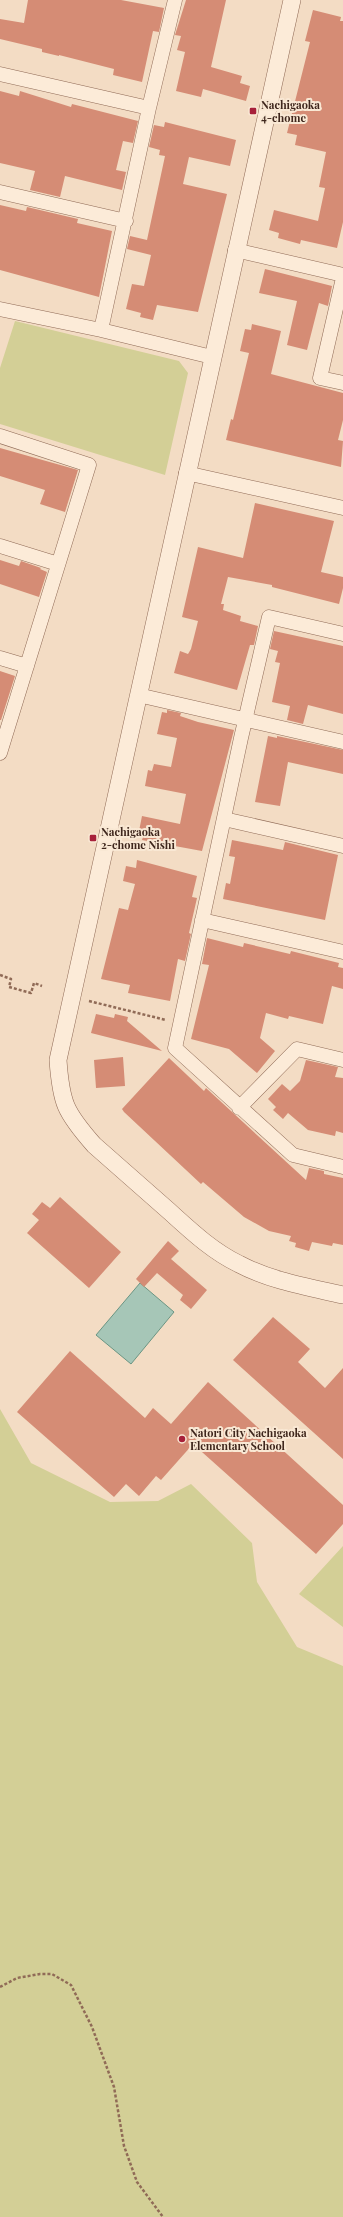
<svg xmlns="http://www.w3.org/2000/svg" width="343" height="2217" viewBox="0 0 343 2217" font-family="'Playfair Display',serif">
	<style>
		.green { fill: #d3cf96 }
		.water { fill: #a6c6b7; stroke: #6b9583 }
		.building { fill: #d58c75 }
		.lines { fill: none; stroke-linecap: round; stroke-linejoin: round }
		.minor-casing { stroke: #906b57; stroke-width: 15 }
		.tertiary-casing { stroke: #906b57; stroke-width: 18 }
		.path { stroke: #906b57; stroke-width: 2.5; stroke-dasharray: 3 2; stroke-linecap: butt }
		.minor { stroke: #fcebd8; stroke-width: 14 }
		.tertiary { stroke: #fcebd8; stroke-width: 17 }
		.poi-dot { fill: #a7203a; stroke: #f9e8d4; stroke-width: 1.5 }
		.labels { text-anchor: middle; stroke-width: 4; stroke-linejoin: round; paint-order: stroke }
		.poi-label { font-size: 11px; font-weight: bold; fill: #3f271d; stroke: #f9e8d4; text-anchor: start }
	</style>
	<rect width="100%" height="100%" fill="#f3dcc4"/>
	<path class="green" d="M15 321 179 361 188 373 165 475 0 424V368Z
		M0 1409 31 1463 110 1502 158 1501 191 1484 252 1543 257 1582 297 1647 343 1666V2217H0Z
		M343 1546V1627L299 1594Z"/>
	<path class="water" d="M140 1283 174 1312 131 1364 96 1335Z"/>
	<path class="building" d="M28 0H121L164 8 159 32 153 31 142 82 113 75 114 69 59 55V56L42 52V49L0 39V19L24 23Z
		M186 0H226L211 67 242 76 240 83 250 86 246 101 203 89 201 97 176 91 185 52 177 50 181 36 175 35Z
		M313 10 341 17 340 21H343V222L337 248 301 240 300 244 278 238 279 233 269 230 274 210 318 221 325 188 319 187 326 152 295 145 297 135 287 133 310 42 305 41Z
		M0 91 19 96 20 91 71 107 72 104 138 121 133 143 123 141 116 170 126 172 122 190 65 176 60 197 30 190 35 171 0 163Z
		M165 122 236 140 230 166 189 157 183 184 227 194 198 312 157 305 153 320 140 317 141 313 126 309 132 284 144 286 151 255 127 249 130 236 147 240 165 156 159 155 160 150 149 147 154 125 164 127Z
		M0 205 26 211 27 207 78 219 77 223 112 231 99 297 0 270Z
		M265 269 332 286 328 306 319 303 307 350 287 345 297 301 259 293Z
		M252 324 281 331 271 374 343 393V420L338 440 343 441 341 467 226 440 231 419 233 420 249 353 240 351 245 329 251 330Z
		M0 448 78 470 65 512 40 504 45 490 0 476Z
		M255 503 334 521 321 572 343 577V588L339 604 272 587V585L228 577 221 604H224L223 610 241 616 240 621 258 626 254 645H250L237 690 174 673 180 651 188 654 191 649 198 621 182 617 198 547 243 558Z
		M0 560 19 566 21 561 41 568 40 569 47 572 39 597 0 584Z
		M274 631 343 646V714L308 705 303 724 287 720 290 706 272 702 280 663 275 662 278 651 270 649Z
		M0 671 15 676 1 720H0Z
		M167 710 181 713 180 716 198 722 234 730 202 851 142 840 143 837 138 836 142 816 180 824 186 794 145 786 148 770 152 771 154 764 171 767 177 738 157 734 162 712 167 713Z
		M268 736 277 738V736L343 750V774L288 762 280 806 255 802Z
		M232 840 283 850 285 842 338 855 325 920 223 899 226 883 230 884 235 857 229 856Z
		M137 860 197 876 192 897 197 898 189 933 191 934 185 961 178 959 170 1001 128 993 130 985 101 979 119 908 128 910 135 884 123 881 126 866 136 868Z
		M207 938 243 947 244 943 290 954 291 951 339 963 338 967 343 968V989L332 986 323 1024 289 1016 288 1019 266 1013 260 1038 275 1051 257 1073 229 1049 191 1039 209 965 202 964Z
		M96 1014 114 1018 115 1014 128 1017 127 1021 162 1051 91 1033Z
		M123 1057 125 1086 96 1088 94 1060Z
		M169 1058 204 1091 206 1088 306 1180 309 1168 324 1171V1174L343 1178V1245L333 1243 332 1246 312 1242 309 1251 295 1247 296 1243 289 1241 291 1236 269 1231 244 1217 203 1182 201 1184 124 1112 122 1109Z
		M306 1060 338 1067 335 1077 343 1078V1133L336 1131 335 1136 308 1130 288 1113 283 1119 273 1110 276 1107 268 1099 282 1084 290 1091 300 1081Z
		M60 1197 121 1252 89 1288 27 1233 39 1220 32 1214 42 1202 50 1208Z
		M168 1241 179 1251 171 1259 207 1290 191 1309 180 1300 183 1295 157 1273 144 1287 136 1279Z
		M273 1317 310 1349 298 1362 325 1388 343 1368V1459L233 1360Z
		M70 1351 145 1418 153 1408 171 1424 208 1382 343 1505V1524L316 1554 193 1444 161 1480 156 1476 139 1496 126 1484 114 1497 17 1412Z"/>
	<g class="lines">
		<g class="minor-casing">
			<path id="minor" d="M0 74 149 108
				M0 192 126 221
				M235 250 343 275
				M343 278 320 378 343 383
				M0 309 101 330 212 357
				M101 330 149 108 175 0
				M0 436 89 465 0 753
				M186 473 343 508
				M0 546 58 564
				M343 634 269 617 241 738 175 1048 293 1155 343 1167
				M0 658 27 666
				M138 695 343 742
				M224 819 343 846
				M202 920 343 952
				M239 1108 297 1049 343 1060"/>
		</g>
		<g class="tertiary-casing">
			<path id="tertiary" d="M292 0 58 1060C61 1103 65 1112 94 1145 119 1167 144 1189 169 1211 190 1230 212 1251 239 1264 271 1281 308 1287 343 1295"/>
		</g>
		<path class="path" d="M0 975 11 979 9 987 31 993 34 983 42 986
			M89 1001 166 1020
			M0 1987 17 1978 40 1974H52L71 1985 92 2027 114 2087 124 2146 137 2182 163 2217"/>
		<use href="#minor" class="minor"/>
		<use href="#tertiary" class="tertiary"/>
	</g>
	<g class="poi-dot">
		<rect x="249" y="107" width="8" height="8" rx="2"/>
		<rect x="89" y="834" width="8" height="8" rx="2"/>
		<circle cx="182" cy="1439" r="4"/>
	</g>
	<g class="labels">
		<g class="poi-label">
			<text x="261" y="109">Nachigaoka<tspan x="261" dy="13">4-chome</tspan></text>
			<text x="101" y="836">Nachigaoka<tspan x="101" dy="13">2-chome Nishi</tspan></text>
			<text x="190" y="1437">Natori City Nachigaoka<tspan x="190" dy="13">Elementary School</tspan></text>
		</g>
	</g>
</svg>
